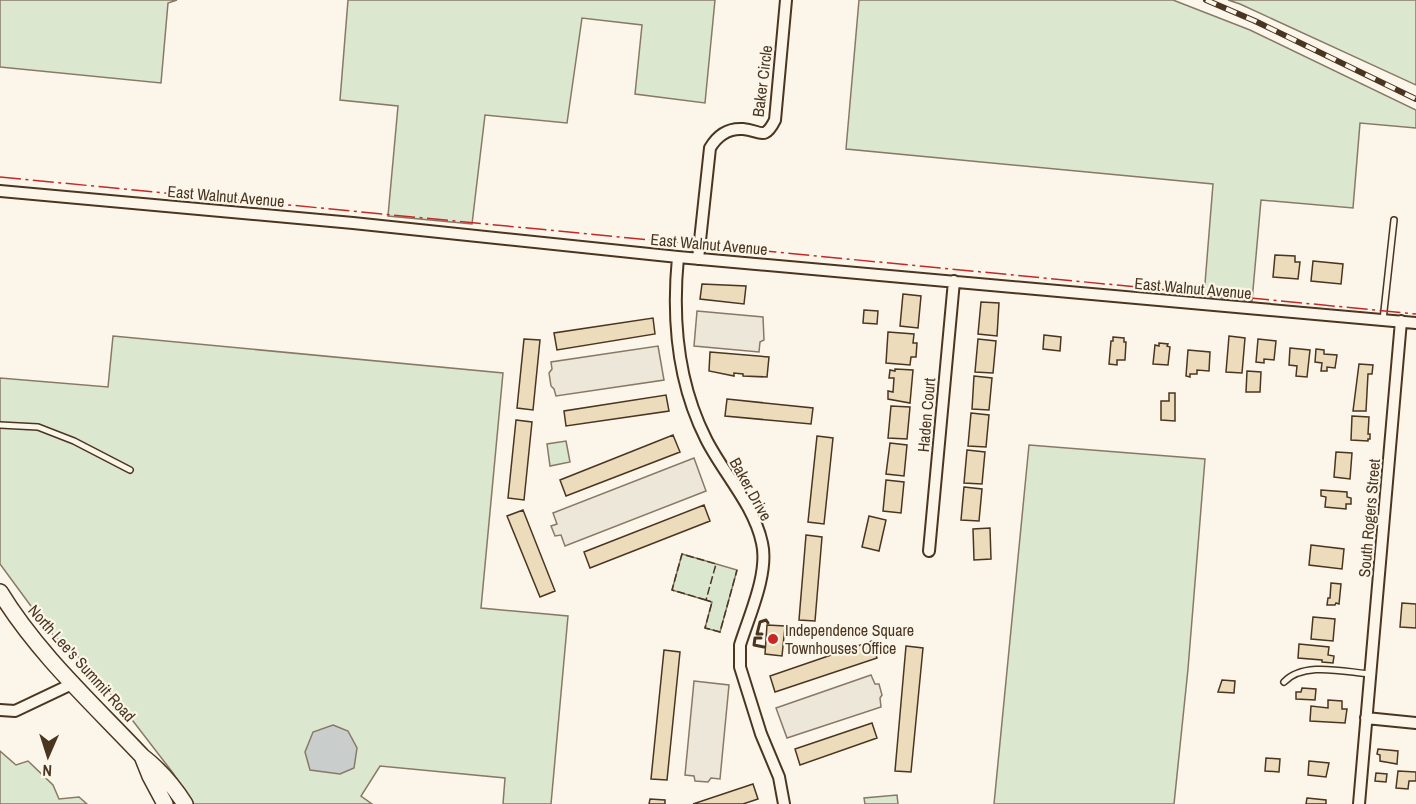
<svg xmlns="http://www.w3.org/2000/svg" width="1416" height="804" viewBox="0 0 1416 804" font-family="'Archivo Narrow',sans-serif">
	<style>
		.green { fill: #dce7d0; stroke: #887966; stroke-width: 1.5 }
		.parking { fill: #ede7d9; stroke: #887966; stroke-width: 1.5 }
		.water { fill: #c9cecd; stroke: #887966; stroke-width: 1.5 }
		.building { fill: #ecdcbc; stroke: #4a3520; stroke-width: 1.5 }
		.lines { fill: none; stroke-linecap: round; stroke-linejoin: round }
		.lane-casing { stroke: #4a3520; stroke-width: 8 }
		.street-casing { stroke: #4a3520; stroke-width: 14 }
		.secondary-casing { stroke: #4a3520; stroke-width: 18 }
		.lane { stroke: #fbf6e9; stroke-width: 5 }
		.street { stroke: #fbf6e9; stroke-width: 10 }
		.secondary { stroke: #fbf6e9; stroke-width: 15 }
		.rail-casing { stroke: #4a3520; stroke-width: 6 }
		.rail { stroke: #fbf6e9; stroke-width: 4; stroke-dasharray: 11; stroke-linecap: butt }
		.fence { stroke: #4a3520; stroke-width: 1.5; stroke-dasharray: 8 3; stroke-linecap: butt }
		.wall { stroke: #4a3520; stroke-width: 3 }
		.power { stroke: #c62828; stroke-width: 1.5; stroke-dasharray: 21 4.5 3 4.5; stroke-linecap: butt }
		.poi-dot { fill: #c62828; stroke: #fbf6e9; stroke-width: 2 }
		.labels { text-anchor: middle; stroke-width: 4.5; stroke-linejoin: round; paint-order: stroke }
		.street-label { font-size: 16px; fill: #4a3520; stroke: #fbf6e9 }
		.poi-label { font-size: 16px; fill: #4a3520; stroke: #fbf6e9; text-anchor: start }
	</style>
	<rect width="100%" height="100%" fill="#fbf6e9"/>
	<path class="green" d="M0 0H177L168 3 161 83 0 67Z
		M348 0H715L705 103 635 94 642 25 582 18 567 123 485 115 472 224 388 216 398 106 340 100Z
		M859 0H1173L1250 30 1416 110V128L1360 123 1353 208 1261 200 1252 301 1204 296 1213 184 846 149Z
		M1228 0H1416V85L1240 4Z
		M113 336 503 373 481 608 568 616 551 804H503L505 778 380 766 361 796 372 804H193L173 773 133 721 85 663 50 632 0 564V378L108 387Z
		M566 441 570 462 550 466 547 444Z
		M1029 445 1205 459 1188 669 1174 804H994Z
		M682 554 737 570 720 632 705 628 712 602 672 590Z
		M0 751 16 765 28 761 53 785 59 799 79 797 87 804H0Z
		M897 795 898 804H865L864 798Z"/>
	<path class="parking" d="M697 311 763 317 764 340 760 342 759 352 694 346Z
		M658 346 664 380 556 396 554 389 551 386 549 373 552 369 551 362Z
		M694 458 706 491 565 546 561 535 555 536 551 526 557 524 553 513Z
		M871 675 875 684H879L882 695 880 698 881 707 787 738 776 708Z
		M694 681 729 685 720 779 711 778 708 782 695 781 694 776 685 775Z"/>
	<path class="water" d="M333 725 348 731 357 748 354 768 340 774 310 770 305 752 313 732Z"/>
	<path class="building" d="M1275 255 1295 256V262H1300L1298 279 1273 277Z
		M1313 261 1343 264 1341 284 1311 281Z
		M702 284 746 286 744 304 700 299Z
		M903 294 921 296 918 328 900 326Z
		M981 302 999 303 997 336 978 334Z
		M864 310 878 311 877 324 863 323Z
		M653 318 655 334 557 350 554 333Z
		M888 332 914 334 913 343H917L916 357H911L910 365 886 363Z
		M1044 335 1061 337 1060 351 1043 349Z
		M1229 336 1245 338 1242 373 1226 372Z
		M1113 337 1124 338V342H1126L1125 360H1117V365L1109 364 1111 341H1113Z
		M524 339 540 340 533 410 517 408Z
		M978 339 996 341 993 373 975 372Z
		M1258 339 1276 341 1274 360 1264 359V363L1256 362Z
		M1159 343 1168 344 1167 346 1170 347 1168 365 1153 364 1155 345 1159 346Z
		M1290 348 1310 350 1307 377 1296 376 1297 366 1289 365Z
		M1316 349 1324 350V354L1337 355 1335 368 1327 367V371H1321L1322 363 1315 362Z
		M1188 350 1210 352 1209 371 1197 370V374H1190V377L1186 376Z
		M710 352 769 357 767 377 743 376V374L734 373V376L709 371Z
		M1359 364 1373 365 1372 374H1368L1366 411H1353Z
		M895 369 913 370 910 403 888 399V391L893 392 894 378H889L890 370 895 371Z
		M1247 371 1261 372 1260 392H1246Z
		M974 376 992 378 989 410 972 409Z
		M1169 393H1175V421L1161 420V401H1169Z
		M666 395 669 411 566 426 564 411Z
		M727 399 813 408 811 424 725 416Z
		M891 406 910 407 907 439 888 438Z
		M971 413 989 415 986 447 968 446Z
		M1352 416 1369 417 1368 434H1370V439H1368V441L1351 440Z
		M516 420 532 422 524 500 508 498Z
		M673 435 680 452 566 496 560 480Z
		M817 436 833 438 824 524 808 522Z
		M890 443 907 445 904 476 886 474Z
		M967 450 985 452 982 484 964 483Z
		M1336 452 1352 453 1350 479 1334 477Z
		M886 480 904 482 901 513 883 511Z
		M964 487 982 489 979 521 961 520Z
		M1321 490 1347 492V497L1351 498V504H1346V509L1325 507 1326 497 1321 496Z
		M704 505 710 521 590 568 584 552Z
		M523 510 555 591 540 597 507 516Z
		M869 516 886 520 879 551 862 547Z
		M990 528 991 559 974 560 973 529Z
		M806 535 822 537 815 621 799 620Z
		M1311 545 1344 549 1342 569 1309 565Z
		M1331 583 1341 584 1339 604 1336 603 1335 605H1327L1328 598H1330Z
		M1402 603 1416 604V628L1400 627Z
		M1313 617 1335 619 1333 641 1311 639Z
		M767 625 785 626 782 656 765 654Z
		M872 641 877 658 775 692 770 676Z
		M1299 644 1329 647 1328 655 1334 656 1333 663 1322 662V660L1298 658Z
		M906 646 923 648 911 772 895 771Z
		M664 650 680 652 667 780 651 779Z
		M1222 680 1235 681 1234 693 1218 692Z
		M1302 688 1316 689 1315 700 1296 699V692H1301Z
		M1328 700 1342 701V709H1347L1345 723 1310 721 1311 706 1328 708Z
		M872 723 877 738 800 765 795 749Z
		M1378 749 1398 751 1397 764 1380 761V755L1377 754Z
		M1266 758 1280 759 1279 772 1265 771Z
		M1309 761 1329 763 1326 777 1308 775Z
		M1398 771 1416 772V781H1409L1408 789 1396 788Z
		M1376 773 1387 774 1386 782 1375 781Z
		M753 784 758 799 743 804H693Z
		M1307 798 1326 800V804H1306Z
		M650 799 665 800V804H649Z"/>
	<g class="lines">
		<g class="lane-casing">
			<path id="lane" d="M1383 320 1394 220
				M0 425 38 427 74 441 130 470
				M1284 682C1304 661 1344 672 1370 674"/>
		</g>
		<g class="street-casing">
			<path id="street" d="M0 191 353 223 678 257 1416 323
				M678 257C672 319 677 382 706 439 723 473 754 505 762 543 769 573 749 616 740 645V667L761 734 779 777 784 804
				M698 259 710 148C717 136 728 128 743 129 760 130 764 142 775 120L786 0
				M929 551 954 281
				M0 710 15 711 74 683
				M1366 718 1416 723
				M1359 804 1401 321"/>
		</g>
		<g class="secondary-casing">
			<path id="secondary" d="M0 592C37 653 93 704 142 756 160 770 173 785 185 804
				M142 756 150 776 165 804"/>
		</g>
		<use href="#lane" class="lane"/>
		<use href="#street" class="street"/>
		<use href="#secondary" class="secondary"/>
		<g class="rail-casing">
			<path id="rail" d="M1206 0 1255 21 1416 99"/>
		</g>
		<use href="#rail" class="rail"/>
		<path class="fence" d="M706 600 672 590 682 554 716 564 706 600 712 602 705 628 720 632 737 570"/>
		<path class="wall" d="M762 634H757L760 622 766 620 768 623
			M761 638H755L754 645 764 647"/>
		<path class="power" d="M0 177 1416 314"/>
	</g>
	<circle class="poi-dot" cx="773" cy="639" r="6"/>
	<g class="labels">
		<g class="street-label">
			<text transform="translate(762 81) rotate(-83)" y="6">Baker Circle</text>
			<text transform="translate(226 196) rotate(5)" y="6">East Walnut Avenue</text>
			<text transform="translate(709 244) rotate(5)" y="6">East Walnut Avenue</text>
			<text transform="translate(1193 288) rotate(5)" y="6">East Walnut Avenue</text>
			<text transform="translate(926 415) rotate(-85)" y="6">Haden Court</text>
			<text transform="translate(751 489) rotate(61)" y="6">Baker Drive</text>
			<text transform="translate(1369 518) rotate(-85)" y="6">South Rogers Street</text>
			<text transform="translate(82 663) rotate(48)" y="6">North Lee's Summit Road</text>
		</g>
		<g class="poi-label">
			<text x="785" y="636">Independence Square<tspan x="785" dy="18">Townhouses Office</tspan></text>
		</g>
	</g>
	<g transform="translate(48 756) rotate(183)" stroke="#fbf6e9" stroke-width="4.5" paint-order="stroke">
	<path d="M0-4.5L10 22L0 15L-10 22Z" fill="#4a3520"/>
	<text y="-9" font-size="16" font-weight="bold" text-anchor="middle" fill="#4a3520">N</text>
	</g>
</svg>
